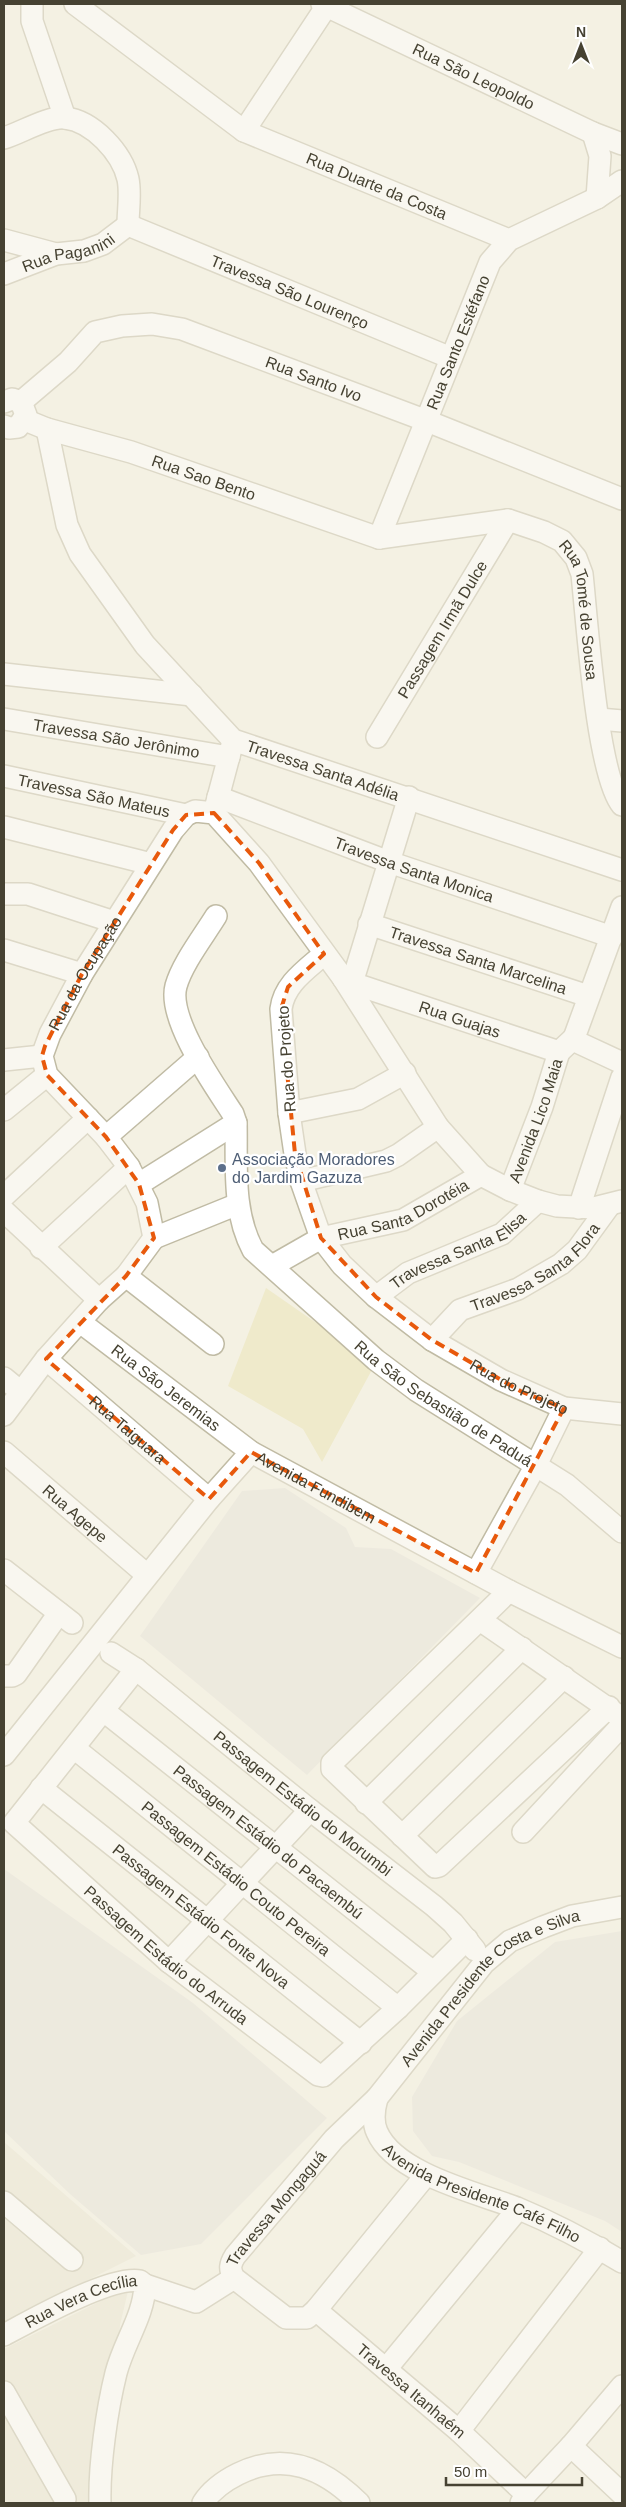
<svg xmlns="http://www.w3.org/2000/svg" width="626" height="2507" viewBox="0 0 626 2507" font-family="Helvetica,sans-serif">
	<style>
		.residential { fill: #e8e5d0 }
		.industrial { fill: #e5e2d8 }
		.education { fill: #efeacb }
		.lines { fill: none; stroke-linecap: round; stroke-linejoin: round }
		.minor-casing { stroke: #c0bba4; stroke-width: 24 }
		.minor { stroke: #fff; stroke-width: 21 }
		.marked { fill: none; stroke: #e8590c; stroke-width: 4; stroke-dasharray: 10 6; stroke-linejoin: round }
		.service-dot { fill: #5c6f8a; stroke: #fff; stroke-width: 2 }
		.labels { text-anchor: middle; stroke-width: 4.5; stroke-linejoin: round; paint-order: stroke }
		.street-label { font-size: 16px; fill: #464232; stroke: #fff }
		.service-label { font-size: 16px; fill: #4e5e75; stroke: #fff; text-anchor: start }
	</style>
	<rect width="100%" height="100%" fill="#f4f1e3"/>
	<path class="residential" d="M4 2142 136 2256 4 2322Z
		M129 2287 120 2325 108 2503H4V2349Z"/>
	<path class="industrial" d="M285 1488 346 1528 355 1547 391 1549 480 1598 307 1775 140 1636 242 1491Z
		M4 1869 193 2003 327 2118 201 2244 141 2255 70 2194 4 2131Z
		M622 1931V2232L605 2221 459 2162 432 2156 413 2131 412 2097 457 2021 555 1942Z"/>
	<path class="education" d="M266 1288 341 1340 374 1366 322 1462 303 1429 228 1386Z"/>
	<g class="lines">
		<g class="minor-casing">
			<g id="minor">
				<path d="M32 4V21L65 118"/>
				<path id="s1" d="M75 4 244 131 509 240"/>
				<path id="s2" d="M322 4 593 133 622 144"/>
				<path d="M244 131 328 4"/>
				<path d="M593 133 600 156 597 198"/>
				<path d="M4 138C21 133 48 116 65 118 93 121 122 153 128 179 131 193 128 211 128 225"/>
				<path id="s3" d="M128 225 451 358"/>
				<path d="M4 240 56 254"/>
				<path id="s4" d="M4 274 56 254 84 251 103 244 128 225"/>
				<path d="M4 402 12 399 21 402 26 415 18 427 9 428 4 426"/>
				<path id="s5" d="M21 402 68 362 95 332 122 326 152 324 182 329 427 421 622 499"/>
				<path id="s6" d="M25 420 47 429 131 452 379 538 508 520 544 532 562 541 576 558 582 574C587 620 597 775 622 805"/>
				<path id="s7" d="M47 429 67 525 80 554 145 645 233 740 622 870"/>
				<path id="s8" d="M379 538 490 262 509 240 597 198 622 181"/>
				<path d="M4 674 192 695"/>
				<path id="s9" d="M4 719 229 757"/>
				<path d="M599 719 622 721"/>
				<path id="s10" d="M377 737 508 520"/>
				<path id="s11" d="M4 776 186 815"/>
				<path id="s12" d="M218 797 389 862 612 937"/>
				<path d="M215 809 232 745"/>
				<path d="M4 827 151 864"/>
				<path d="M4 894H28L114 922"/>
				<path d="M622 907 574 1038 577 1042 622 1063"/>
				<path id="s13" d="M216 916C203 937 182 964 176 986 167 1019 215 1086 233 1114L236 1123C237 1165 232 1211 253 1250L376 1360 416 1390 567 1485 622 1532"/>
				<path id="s14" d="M369 924 588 996"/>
				<path d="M4 950 82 974"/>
				<path id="s15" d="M324 954C306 970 284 984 281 1009L289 1113 295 1154 301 1181 321 1238 342 1265 376 1297 432 1340 501 1380 564 1408 622 1414"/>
				<path id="s16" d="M343 978 352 983 559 1052 574 1038"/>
				<path d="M352 983 409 797"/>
				<path d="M4 1060 42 1056"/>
				<path d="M4 1110 47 1075"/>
				<path d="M289 1113 358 1099 405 1073"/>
				<path d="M106 1137 198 1057"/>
				<path d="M301 1181 386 1161 398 1155 438 1127"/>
				<path d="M139 1184 236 1123"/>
				<path id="s17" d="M510 1190 542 1107 559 1052"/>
				<path d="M4 1196 88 1118"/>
				<path d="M579 1208 622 1077"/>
				<path d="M4 1211 99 1300"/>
				<path d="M154 1238 238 1204"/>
				<path d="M41 1248 129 1167"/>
				<path id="s18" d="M272 1266 321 1238 403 1220 481 1175"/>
				<path d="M126 1276 213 1344"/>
				<path id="s19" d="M376 1297 408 1273 502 1234 538 1201"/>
				<path id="s20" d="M80 1322 251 1452"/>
				<path id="s21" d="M432 1340 460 1310 518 1289 561 1264 577 1250 609 1206"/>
				<path id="s22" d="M46 1359 209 1499"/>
				<path d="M4 1378 21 1392"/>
				<path id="s23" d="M4 1415 46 1359 99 1300 126 1276 154 1238 147 1203 129 1167 106 1137 47 1075 42 1056 50 1034 82 974 173 830 186 815 195 811 214 813 259 863 343 978 438 1127 481 1175 510 1190 538 1201 557 1206 594 1208 622 1201"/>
				<path id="s24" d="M4 1452 147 1575"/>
				<path d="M4 1570 72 1623"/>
				<path d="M476 1573 536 1465 564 1408"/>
				<path d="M509 1591 332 1763V1769L435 1867 439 1866 609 1707"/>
				<path d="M480 1620 622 1718"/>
				<path id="s25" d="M111 1653 136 1669 310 1810 434 1906 453 1923 475 1950"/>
				<path id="s26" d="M136 1669 14 1823 169 1962 318 2075 323 2076 398 2008 467 1939"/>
				<path d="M4 1676H12L16 1674 59 1613"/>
				<path id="s27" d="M104 1711 433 1972"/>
				<path id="s28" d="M74 1748 398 2008"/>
				<path id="s29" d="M4 1755 209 1499 251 1452 509 1591 622 1647"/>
				<path id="s30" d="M41 1788 361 2043"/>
				<path d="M366 1803 522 1648"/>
				<path d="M523 1832 622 1725"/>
				<path d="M402 1836 564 1677"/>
				<path d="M169 1962 310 1810"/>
				<path id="s31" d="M377 2098C374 2109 372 2121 377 2132 395 2174 478 2193 517 2208 553 2223 589 2242 622 2262"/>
				<path id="s32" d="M426 2175 316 2310 307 2318H286L234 2278C229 2269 230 2264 235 2256L334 2139 377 2098 484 1963 510 1941 543 1927 572 1916 622 1907"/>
				<path d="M4 2202 72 2260"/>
				<path d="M145 2285 196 2302 234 2278"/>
				<path id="s33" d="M316 2310 459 2431 526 2494"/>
				<path id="s34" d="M4 2335C32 2320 111 2275 140 2281L145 2285C144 2316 124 2342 116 2373 107 2409 99 2465 100 2503"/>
				<path d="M386 2369 518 2209"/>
				<path d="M4 2392 65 2499"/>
				<path d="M459 2431 600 2248"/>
				<path d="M571 2446 622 2494"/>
				<path d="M203 2503C212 2489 224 2481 238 2474 284 2451 324 2468 359 2503"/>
				<path d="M521 2503 526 2494 571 2446 622 2386"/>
			</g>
		</g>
		<use href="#minor" class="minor"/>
	</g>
	<path d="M0 0H626V2507H0ZM214 813 259 863 324 954 288 987 281 1009 295 1154 321 1238 376 1297 432 1340 522 1392 564 1408 476 1573 251 1452 209 1499 46 1359 126 1276 154 1238 139 1184 106 1137 47 1075 42 1056 45 1046 82 974 173 830 186 815Z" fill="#f4f1e3" fill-opacity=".55" fill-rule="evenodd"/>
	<path class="marked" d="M214 813 259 863 324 954 288 987 281 1009 295 1154 321 1238 376 1297 432 1340 522 1392 564 1408 476 1573 251 1452 209 1499 46 1359 126 1276 154 1238 139 1184 106 1137 47 1075 42 1056 45 1046 82 974 173 830 186 815Z"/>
	<circle class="service-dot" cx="222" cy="1168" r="5"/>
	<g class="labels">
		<g class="street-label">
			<text dy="6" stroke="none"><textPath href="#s2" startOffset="168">Rua São Leopoldo</textPath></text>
			<text dy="6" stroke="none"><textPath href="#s1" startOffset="355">Rua Duarte da Costa</textPath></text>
			<text dy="6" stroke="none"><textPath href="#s4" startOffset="68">Rua Paganini</textPath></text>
			<text dy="6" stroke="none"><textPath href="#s3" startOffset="175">Travessa São Lourenço</textPath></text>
			<text dy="6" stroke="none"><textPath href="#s8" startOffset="211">Rua Santo Estéfano</textPath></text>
			<text dy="6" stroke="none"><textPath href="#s5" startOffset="331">Rua Santo Ivo</textPath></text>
			<text dy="6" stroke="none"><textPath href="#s6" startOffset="188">Rua Sao Bento</textPath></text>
			<text dy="6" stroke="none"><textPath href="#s6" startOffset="635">Rua Tomé de Sousa</textPath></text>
			<text dy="6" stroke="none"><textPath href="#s10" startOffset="126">Passagem Irmã Dulce</textPath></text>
			<text dy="6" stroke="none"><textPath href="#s9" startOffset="114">Travessa São Jerônimo</textPath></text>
			<text dy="6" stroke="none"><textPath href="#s7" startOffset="466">Travessa Santa Adélia</textPath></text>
			<text dy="6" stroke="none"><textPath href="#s11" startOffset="92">Travessa São Mateus</textPath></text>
			<text dy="6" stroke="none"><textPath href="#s12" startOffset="209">Travessa Santa Monica</textPath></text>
			<text dy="6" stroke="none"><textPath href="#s14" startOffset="115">Travessa Santa Marcelina</textPath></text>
			<text dy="6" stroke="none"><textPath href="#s23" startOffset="545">Rua da Ocupação</textPath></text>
			<text dy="6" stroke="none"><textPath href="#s16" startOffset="124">Rua Guajas</textPath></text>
			<text transform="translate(286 1059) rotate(-94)" y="6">Rua do Projeto</text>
			<text dy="6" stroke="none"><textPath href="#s17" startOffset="74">Avenida Lico Maia</textPath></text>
			<text dy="6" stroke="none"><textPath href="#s18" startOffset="144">Rua Santa Dorotéia</textPath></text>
			<text dy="6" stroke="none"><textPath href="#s19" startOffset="95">Travessa Santa Elisa</textPath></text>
			<text dy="6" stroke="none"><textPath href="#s21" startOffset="129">Travessa Santa Flora</textPath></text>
			<text dy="6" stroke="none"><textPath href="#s15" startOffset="556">Rua do Projeto</textPath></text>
			<text dy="6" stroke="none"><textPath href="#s20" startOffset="108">Rua São Jeremias</textPath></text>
			<text dy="6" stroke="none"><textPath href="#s13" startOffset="608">Rua São Sebastião de Paduá</textPath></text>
			<text dy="6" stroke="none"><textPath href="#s22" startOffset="108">Rua Taiguara</textPath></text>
			<text dy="6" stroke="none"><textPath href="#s29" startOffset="465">Avenida Fundibem</textPath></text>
			<text dy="6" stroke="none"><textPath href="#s24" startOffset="94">Rua Agepe</textPath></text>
			<text dy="6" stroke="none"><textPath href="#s25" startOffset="244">Passagem Estádio do Morumbi</textPath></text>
			<text dy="6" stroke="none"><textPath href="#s27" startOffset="210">Passagem Estádio do Pacaembú</textPath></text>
			<text dy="6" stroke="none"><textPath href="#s28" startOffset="208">Passagem Estádio Couto Pereira</textPath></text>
			<text dy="6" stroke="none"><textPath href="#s30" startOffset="205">Passagem Estádio Fonte Nova</textPath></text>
			<text dy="6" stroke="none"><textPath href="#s26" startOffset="398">Passagem Estádio do Arruda</textPath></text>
			<text dy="6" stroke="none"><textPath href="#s32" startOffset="671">Avenida Presidente Costa e Silva</textPath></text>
			<text dy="6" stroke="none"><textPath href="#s31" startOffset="159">Avenida Presidente Café Filho</textPath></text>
			<text dy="6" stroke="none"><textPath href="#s32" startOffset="359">Travessa Mongaguá</textPath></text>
			<text dy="6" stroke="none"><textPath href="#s34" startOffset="85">Rua Vera Cecília</textPath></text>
			<text dy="6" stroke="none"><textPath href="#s33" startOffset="125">Travessa Itanhaém</textPath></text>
		</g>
		<g class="service-label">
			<text x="232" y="1165">Associação Moradores<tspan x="232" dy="18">do Jardim Gazuza</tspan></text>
		</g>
	</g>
	<rect width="626" height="2507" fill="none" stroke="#464232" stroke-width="10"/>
	<g transform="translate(581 45)" stroke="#ffffff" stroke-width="4" paint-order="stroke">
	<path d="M0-4L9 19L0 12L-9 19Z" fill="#464232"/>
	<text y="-8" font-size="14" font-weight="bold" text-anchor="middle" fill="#464232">N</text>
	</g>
	<path d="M446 2477v8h136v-8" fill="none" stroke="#464232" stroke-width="2.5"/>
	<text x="454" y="2477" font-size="15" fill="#464232" stroke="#ffffff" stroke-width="4" paint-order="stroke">50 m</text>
</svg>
